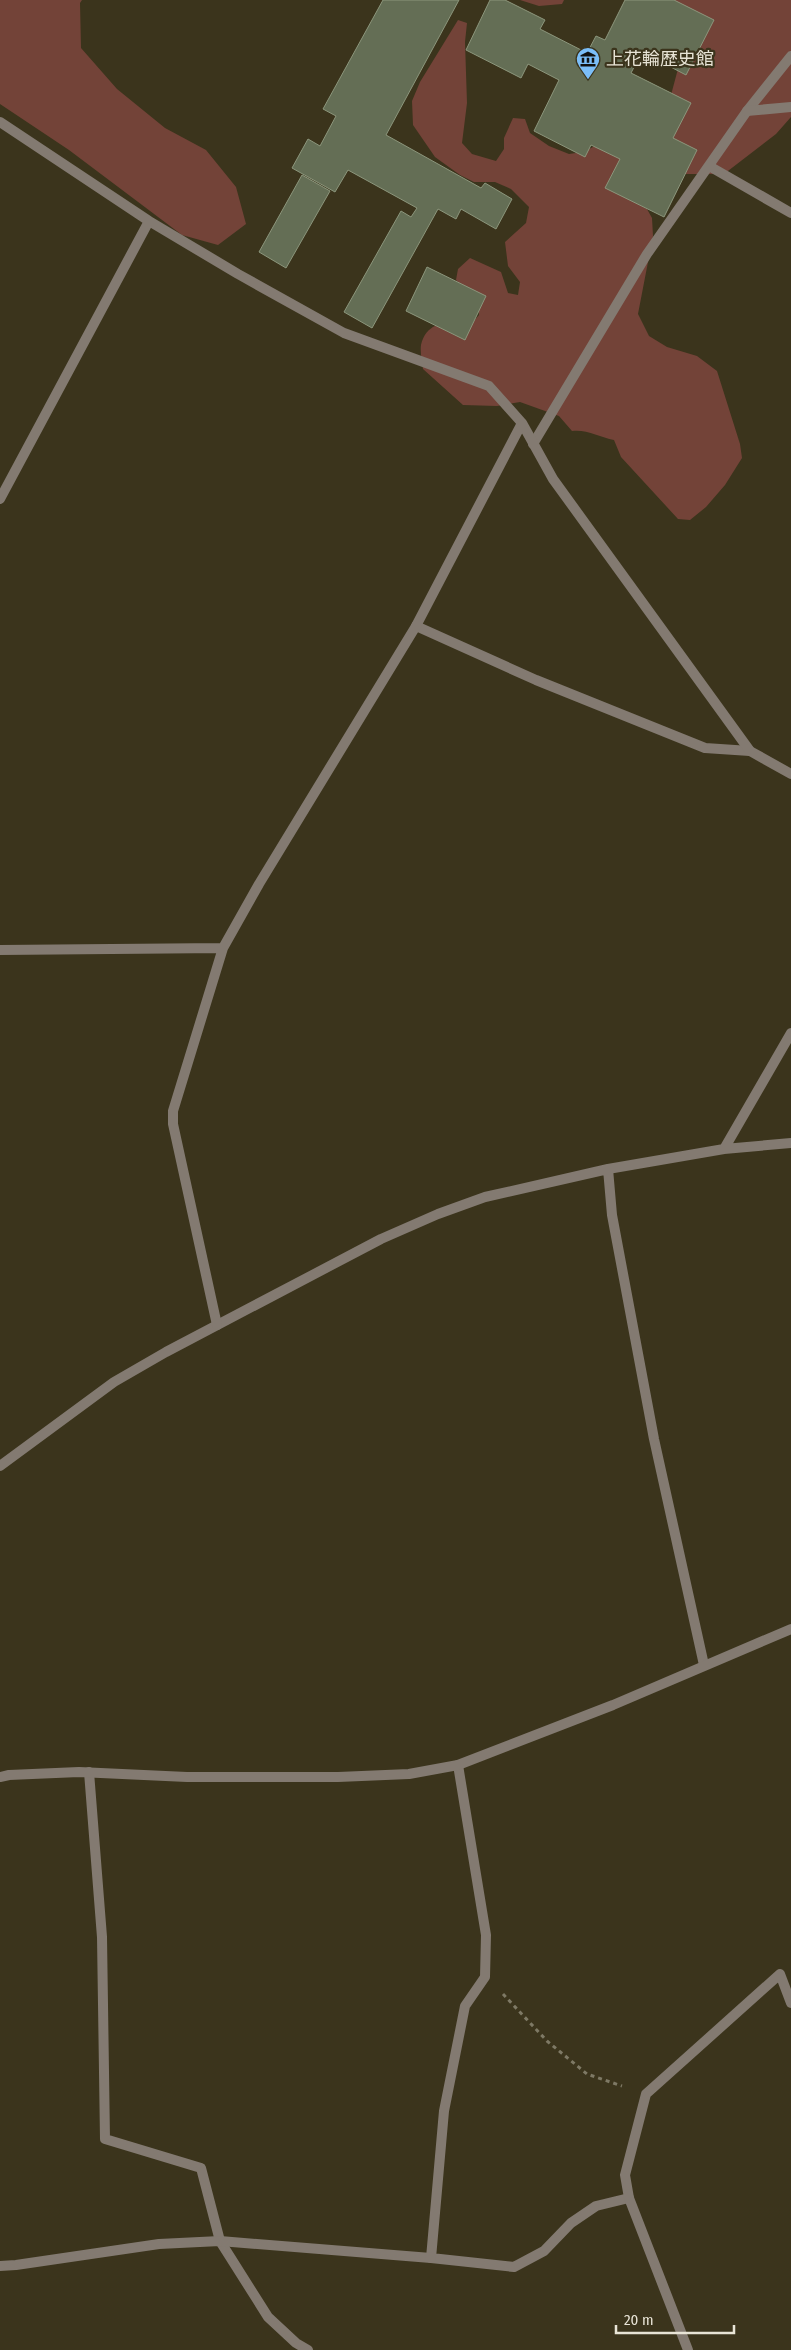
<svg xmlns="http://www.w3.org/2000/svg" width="791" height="2350" viewBox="0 0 791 2350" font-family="'Fira Sans Condensed','Noto Sans JP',sans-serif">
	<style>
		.green { fill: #734338 }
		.building { fill: #646e55; stroke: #8c967c }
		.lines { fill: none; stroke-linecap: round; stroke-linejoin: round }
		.path { stroke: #7e7965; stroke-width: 3; stroke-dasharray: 4 4; stroke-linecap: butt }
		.service { stroke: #837a71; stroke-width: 10 }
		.minor { stroke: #837a71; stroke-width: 10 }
		.labels { text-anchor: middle; stroke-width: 4.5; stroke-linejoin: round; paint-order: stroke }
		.poi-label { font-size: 18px; fill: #e8e4d6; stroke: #3b341c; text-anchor: start }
	</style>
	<rect width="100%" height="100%" fill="#3b341c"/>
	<path class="green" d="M0 0H82L80 3 81 48 117 89 165 128 206 150 236 187 246 224 218 245 182 235 69 150 0 104Z
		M520 0H564L562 4 539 6Z
		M674 0H791V117L776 134 724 174H684L670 153 667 110 679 65Z
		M458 20 467 23 465 42 467 103 462 143 472 154 496 161 504 149V138L513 118 525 119 530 133 549 146 569 154 583 152 597 145 622 156 621 164 611 176 613 189 647 209 652 218 653 236 638 314 649 336 667 347 697 356 717 371 740 444 742 458 725 485 706 507 690 520 678 519 621 457 614 440C600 437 586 429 572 431L559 416 520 402 497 406 463 405 423 369C422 362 420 352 421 345 427 319 453 321 473 322L479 315 478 305 456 280 458 269 470 258 501 272 508 293 518 295 520 282 508 266 505 242 526 223 529 207 511 189 495 182H474L460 175 435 157 413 125 412 101 420 82Z"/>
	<path class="building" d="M383 0H459L386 135 481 188 485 183 512 199 496 229 461 209 456 219 438 209 372 328 344 312 401 211 411 217 417 208 348 170 335 192 292 168 308 139 320 146 336 116 323 109Z
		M490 0H505L545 20 540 29 587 53 596 36 605 40 625 0H674L714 20 686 75 642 52 631 73 691 103 673 138 697 150 664 217 605 188 620 159 591 145 585 157 534 131 559 80 528 64 521 78 466 50Z
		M302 175 330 191 286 268 259 252Z
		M427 267 486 296 465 340 406 311Z"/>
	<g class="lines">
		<path class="path" d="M503 1994 547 2041 587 2074 622 2086"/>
		<path class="service" d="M709 166 791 213
			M533 444 647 254 747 111 791 56
			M416 626 536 680 705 748 750 751
			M724 1149 791 1033
			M608 1169 612 1215 654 1439 704 1665
			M0 1466 114 1382 166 1352 381 1239 438 1214 485 1197 608 1169 724 1149 791 1143
			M458 1765 486 1935 485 1977 465 2006 444 2111 431 2258 514 2267 544 2251 571 2223 596 2206 629 2198
			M89 1772 102 1937 105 2139 201 2168 220 2241 268 2317 296 2343 308 2350"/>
		<path class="minor" d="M747 111 791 107
			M0 122 149 221 238 274 344 333 489 386 522 423 553 479 750 751 791 774
			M0 499 149 221
			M0 950 223 948
			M217 1325 173 1124V1111L223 948 259 884 416 626 522 423
			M0 1777 9 1775 79 1772 187 1777H338L409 1774 458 1765 613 1705 791 1629
			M0 2266 16 2265 159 2244 220 2241 431 2258
			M688 2350 629 2198 625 2175 646 2094 780 1974 791 2003"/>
	</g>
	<defs>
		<g id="museum-pin" transform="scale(1.25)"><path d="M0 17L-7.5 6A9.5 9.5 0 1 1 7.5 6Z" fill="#7bbef8" stroke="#3b341c"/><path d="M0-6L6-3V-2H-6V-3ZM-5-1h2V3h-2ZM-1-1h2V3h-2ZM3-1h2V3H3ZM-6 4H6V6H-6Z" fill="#111"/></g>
	</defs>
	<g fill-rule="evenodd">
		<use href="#museum-pin" x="588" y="59"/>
	</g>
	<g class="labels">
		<g class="poi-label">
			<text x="606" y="65">上花輪歴史館</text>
		</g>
	</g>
	<path d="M616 2325v8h118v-8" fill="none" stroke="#e8e4d6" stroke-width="2.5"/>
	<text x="624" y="2325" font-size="15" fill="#e8e4d6" stroke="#3b341c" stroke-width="4" paint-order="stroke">20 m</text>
</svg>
